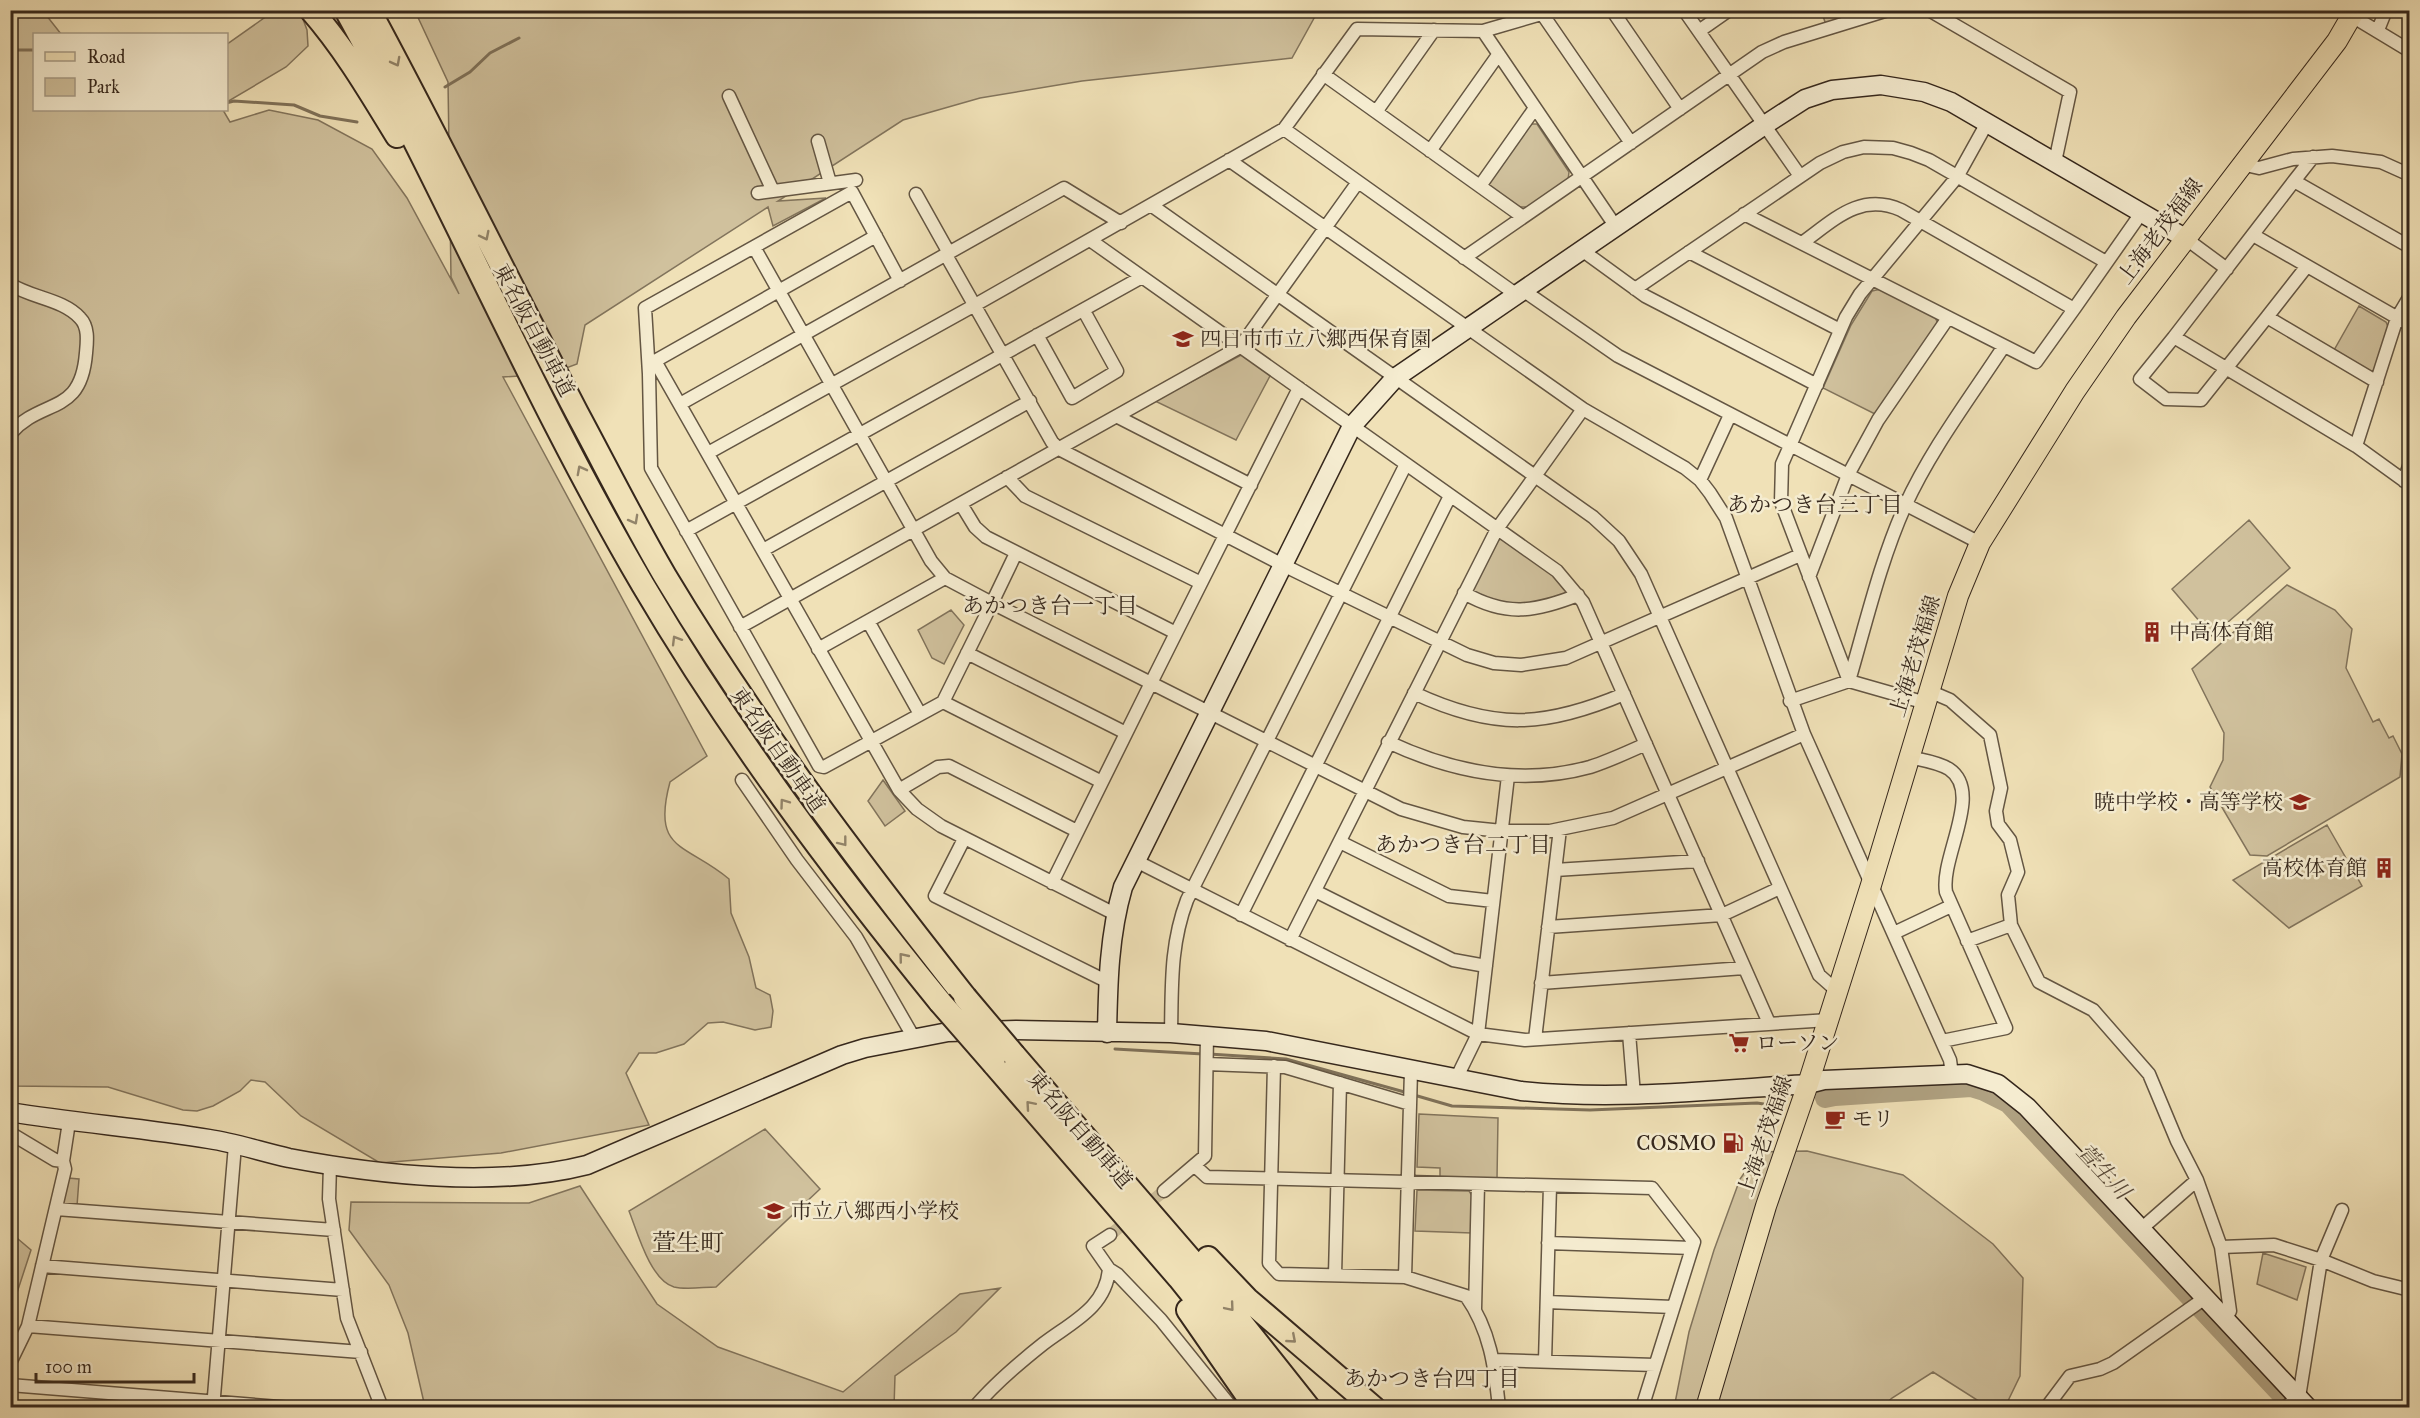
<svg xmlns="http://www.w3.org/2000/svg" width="2420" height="1418" viewBox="0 0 2420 1418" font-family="'IM FELL Great Primer','Noto Serif JP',serif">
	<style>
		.green { fill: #d0c19d; stroke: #82745c; stroke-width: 1.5 }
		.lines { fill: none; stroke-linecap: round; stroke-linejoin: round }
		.stream { stroke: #7f7159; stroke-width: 3 }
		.river { stroke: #b0a282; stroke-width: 20 }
		.street-tunnel { stroke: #cbbc98; stroke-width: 12; stroke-dasharray: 12 6; stroke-linecap: butt }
		.street-casing { stroke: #645643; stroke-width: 15 }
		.secondary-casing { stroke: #35271c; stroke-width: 21 }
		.primary-casing { stroke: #35271c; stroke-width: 22 }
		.highway-casing { stroke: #35271c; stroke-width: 26 }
		.street { stroke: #f5ecd0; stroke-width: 12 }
		.secondary { stroke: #f5ecd0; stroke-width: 18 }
		.primary { stroke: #f0e1b7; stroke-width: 20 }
		.highway { stroke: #f0e1b7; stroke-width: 22 }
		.highway-bridge-casing { stroke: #35271c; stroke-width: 26; stroke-linecap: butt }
		.highway-bridge { stroke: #f0e1b7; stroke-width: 22 }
		.oneway { stroke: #92846a }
		.labels { text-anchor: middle; stroke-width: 5; stroke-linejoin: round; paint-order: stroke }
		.street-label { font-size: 21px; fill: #35271c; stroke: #f5ecd0 }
		.poi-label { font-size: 21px; fill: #35271c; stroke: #f5ecd0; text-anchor: start }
		.neighbourhood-label { font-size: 22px; fill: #35271c; stroke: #f5ecd0 }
		.water-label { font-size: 22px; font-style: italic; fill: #5a4c3b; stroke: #f5ecd0 }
		.quarter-label { font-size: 24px; fill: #35271c; stroke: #f5ecd0 }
	</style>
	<rect width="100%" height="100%" fill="#f0e1b7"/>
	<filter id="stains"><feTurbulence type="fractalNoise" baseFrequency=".00333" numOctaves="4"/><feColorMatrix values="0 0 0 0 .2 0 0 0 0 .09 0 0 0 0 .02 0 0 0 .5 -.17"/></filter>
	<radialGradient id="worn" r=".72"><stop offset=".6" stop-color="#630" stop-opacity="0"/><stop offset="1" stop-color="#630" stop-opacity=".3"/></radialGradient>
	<path class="green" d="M1821 10 1871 11 1826 25Z
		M10 11H43L61 34H34V110H223L230 122 269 110 318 120 372 149 407 198 459 294 451 277 448 82 415 11H1318L1292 58 1082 81 980 98 903 120 778 201 826 198 773 226 768 207 585 325 577 364 550 374 503 377 707 756 670 782C651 852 686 843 729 879L731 913 749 957 756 988 770 995 773 1011 771 1027 755 1030 723 1022 708 1023 684 1044 656 1053H639L626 1073 649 1125 501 1153 380 1163 301 1116 265 1082 251 1080 240 1091 213 1106 197 1111 183 1110 108 1087 11 1086Z
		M274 11H300L307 30 308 46 286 67 227 102 226 45Z
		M1530 124H1537L1569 172 1568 180 1529 207H1516L1489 189V180Z
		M1881 289 1935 317 1938 324 1877 415 1823 388 1851 325 1872 291Z
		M2359 306 2386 322 2389 329 2376 370 2369 373 2333 352Z
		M1243 354 1271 374 1236 440 1155 401Z
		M2249 520 2290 568 2212 636 2172 589Z
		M1501 539 1550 573 1566 589V596L1535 605 1509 606 1474 594 1472 589 1496 541Z
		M2287 585 2335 610 2352 629 2346 668 2373 722 2379 719 2389 738 2393 736 2402 754 2400 777 2267 856 2250 855 2210 787 2223 760 2224 733 2192 669Z
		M951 610 964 625 944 664 932 658 918 630Z
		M883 780 905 811 885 826 868 801Z
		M2327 825 2362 886 2289 928 2233 880Z
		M1419 1114 1498 1118 1497 1179 1440 1177V1168L1417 1167Z
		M765 1129 820 1189 716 1287C704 1287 686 1290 674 1287 650 1280 637 1231 629 1211Z
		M1807 1151 1903 1175 1993 1244 2023 1278 2020 1376 2005 1407H1988L1933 1372 1892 1398 1882 1407 1674 1408 1689 1332 1714 1250 1740 1179 1759 1152Z
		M68 1178 79 1179 77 1206 63 1204 62 1202Z
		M580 1186 657 1304 718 1347 843 1392 960 1294 1000 1288 956 1332 895 1376 894 1407H425L408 1333 389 1285 349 1230 351 1202 529 1203Z
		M1417 1190 1469 1191 1473 1197 1472 1233 1415 1231Z
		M11 1233 31 1250 11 1311Z
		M2263 1253 2306 1267 2297 1300 2257 1284Z"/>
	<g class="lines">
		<path class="stream" d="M10 50H34
			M445 87 470 72 490 53 519 38
			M226 103 234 101 294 105 320 116 357 122
			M1115 1049 1203 1054
			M1209 1054 1286 1059 1408 1093
			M1414 1095 1452 1106 1590 1110 1757 1103 1777 1106"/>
		<path class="river" d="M1825 1098 1835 1096 1971 1087 1984 1091 2008 1103 2294 1408"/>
		<path class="street-tunnel" d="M1110 1235 1164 1191"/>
		<g class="street-casing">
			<path id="street" d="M1612 10 1680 109
				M1684 10 1800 176
				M1929 10 2070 92 2055 162
				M1543 15 1631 143
				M2352 16 2410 51
				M2378 30 2386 10
				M1483 31 1616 227
				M1699 31 1729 10
				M1323 74 1523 217
				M729 96 773 191
				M1376 112 1434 30
				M1284 129 1517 295
				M818 141 830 183
				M1430 151 1498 55
				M1229 160 1583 409 1685 468 1700 480 1710 493 1726 518 1804 734 1950 1060 1952 1074
				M2241 164 2259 168 2293 159 2332 156 2381 162 2410 175
				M2294 181 2313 157
				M1480 186 1535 108
				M758 193 856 180
				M916 194 949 253
				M1151 205 1593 517 1619 541 1641 574 1819 975 1837 991
				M1744 214 2036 362 2074 309
				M2253 235 2410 325
				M2185 238 2227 269
				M1090 240 1557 571 1583 602 1769 1023
				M1802 243C1834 220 1860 192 1901 210L2074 309 2142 212
				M754 247 931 561 945 578 992 603 943 702 824 767 819 766 651 468 649 374 645 308 852 192 900 281
				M2410 247 2294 181 2174 337 2356 446 2410 485
				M1583 251 1645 296 1817 385
				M1689 252 1840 330
				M946 255 1052 442 1059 449 1283 565 1467 655 1494 663 1521 665 1566 658 1800 555
				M1464 258 1762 52 1784 42 1888 10
				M10 284C31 298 63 299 80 318 89 327 87 342 86 353 81 417 42 397 10 434
				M1635 289 1820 163 1843 152 1864 147 1893 148 1911 153 1929 160 2106 262
				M1524 291 1618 356 1980 543
				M2267 317 2307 266
				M1037 335 1072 398 1117 371 1084 311
				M2174 337 2140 379 2166 399 2201 400 2267 317 2377 382
				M649 360 655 361 876 236
				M655 361 899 790 917 809 941 826 1115 914
				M680 404 1064 188 1121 223
				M1118 417 1251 485
				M2356 446 2397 318 2410 296
				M708 453 975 305 1284 129 1357 29 1483 31 1555 10
				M1007 477 1025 496 1201 583
				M1700 480 1730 415
				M2404 481 2410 463
				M961 504 975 527 986 537 1176 633 1151 683 992 603 1016 553
				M686 531 1142 277
				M763 550 1030 401
				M1809 577 1848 475 1878 420 1948 318
				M1464 593C1506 617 1535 612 1578 595
				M868 621 920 714
				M740 627 1240 347 1358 182
				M1176 633 1299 388
				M818 649 945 578
				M967 653 1126 733
				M1849 681 1781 502 1782 464 1846 317 1860 294 1957 177 1987 123
				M1849 681C1866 623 1880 562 1905 506 1931 449 1970 398 2004 346
				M1929 691 1950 700 1990 735 2001 788 1996 811 1998 824 2010 840 2018 872 2008 895 2011 925 2039 982 2093 1010 2149 1074 2177 1141 2197 1180 2221 1247 2274 1245 2321 1260 2373 1281 2410 1290
				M1414 693C1493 730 1544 728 1624 694
				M1790 701 1849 681 1926 703
				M943 702 1102 782
				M1388 742C1452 772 1521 786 1590 767 1609 761 1628 752 1646 744
				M1909 757C1922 760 1938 762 1949 769 1984 792 1940 857 1946 892L2006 1028 1942 1041
				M742 780 797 860 856 937 914 1038
				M899 790 938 767 949 766 1077 831
				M964 839 935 896 1108 982
				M1340 842 1449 896 1493 901
				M1134 860 1478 1034 1525 1040 1829 1020
				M1555 870 1698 861
				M1052 883 1151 683 1401 809 1463 827 1502 831H1550L1613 818 1804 734
				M1315 891 1453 960 1486 966
				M1241 915 1450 496
				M1548 927 1722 915 1780 888
				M1894 933 1951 906
				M1290 940 1497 529 1583 409
				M1967 941 2011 925
				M1541 983 1744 968
				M1171 1033C1172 986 1170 945 1187 900L1406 464
				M1629 1033 1634 1095
				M1535 1039 1560 829
				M1207 1064 1285 1067 1410 1104
				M1274 1066 1269 1263 1279 1274 1405 1277 1466 1296C1490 1330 1495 1367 1499 1408
				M1456 1079 1478 1034 1508 776
				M10 1133 55 1160 63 1161
				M330 1165 329 1199 347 1318 382 1408
				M1195 1166 1207 1177 1652 1188 1694 1242 1642 1408
				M1164 1191 1205 1156 1207 1035
				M56 1209 334 1230
				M2141 1229 2197 1180
				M1110 1235 1093 1246 1109 1269 1117 1274 1161 1320 1232 1408
				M1548 1243 1692 1248
				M2221 1247 2230 1311 2225 1319
				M42 1266 343 1290
				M1335 1275 1340 1083
				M1405 1277 1411 1071
				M1547 1302 1673 1307
				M1475 1309 1478 1184
				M28 1326 361 1352
				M1494 1360 1655 1365
				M1545 1361 1550 1186
				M10 1363 28 1326 65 1169 63 1161 69 1122
				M10 1385 292 1408
				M213 1408 235 1145
				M974 1408C994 1384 1019 1363 1043 1344 1070 1323 1106 1308 1109 1269
				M2046 1408 2070 1376 2100 1369 2113 1363 2205 1298
				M2284 1408 2299 1397 2321 1260 2342 1210"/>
		</g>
		<g class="secondary-casing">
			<path id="secondary" d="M1107 1033C1108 983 1109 935 1123 887L1352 426 1395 378 1763 126 1805 99 1832 90 1881 85 1924 92 1951 102 2185 238
				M10 1112C76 1123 143 1128 209 1139 236 1143 262 1152 289 1158 379 1175 497 1188 587 1165L842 1055 865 1048 948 1032 1016 1030 1171 1033 1266 1041 1521 1091C1617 1101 1712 1090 1808 1084L1824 1080 1967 1074 1998 1084 2027 1107 2308 1408"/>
		</g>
		<g class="primary-casing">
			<path id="primary" d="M1706 1408 1766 1206 1808 1084 1871 885 1958 596 1980 543 2075 391 2126 317 2337 41 2355 10"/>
		</g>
		<g class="highway-casing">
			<path id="highway" d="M311 10C345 49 370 92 397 136
				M346 10C450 199 534 399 643 585 730 733 832 869 940 1002
				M369 10C441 143 507 279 577 413 606 467 634 523 665 576 755 726 857 860 965 997
				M1014 1055 1197 1267 1309 1408
				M994 1064 1179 1278 1283 1408
				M1208 1258 1247 1299 1374 1408
				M1188 1310 1256 1408"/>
		</g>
		<use href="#street" class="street"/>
		<use href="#secondary" class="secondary"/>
		<use href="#primary" class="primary"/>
		<use href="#highway" class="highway"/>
		<g class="highway-bridge-casing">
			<path id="highway-bridge" d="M965 997 1014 1055
				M940 1002 994 1064"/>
		</g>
		<use href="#highway-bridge" class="highway-bridge"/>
	</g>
	<defs><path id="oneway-chevron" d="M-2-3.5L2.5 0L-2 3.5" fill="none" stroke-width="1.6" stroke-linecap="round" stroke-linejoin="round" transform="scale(1.5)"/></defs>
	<g class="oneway">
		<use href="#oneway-chevron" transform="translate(396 62) rotate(62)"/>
		<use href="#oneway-chevron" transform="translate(485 236) rotate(63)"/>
		<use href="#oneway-chevron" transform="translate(581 470) rotate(-118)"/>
		<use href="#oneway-chevron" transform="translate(634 520) rotate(61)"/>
		<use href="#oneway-chevron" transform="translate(676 640) rotate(-121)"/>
		<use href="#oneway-chevron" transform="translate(784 803) rotate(-126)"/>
		<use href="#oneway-chevron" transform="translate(843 842) rotate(52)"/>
		<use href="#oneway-chevron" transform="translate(903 957) rotate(-129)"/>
		<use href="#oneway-chevron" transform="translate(1030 1105) rotate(-131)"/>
		<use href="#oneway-chevron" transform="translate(1230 1307) rotate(50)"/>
		<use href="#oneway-chevron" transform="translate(1292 1339) rotate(41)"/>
	</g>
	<defs>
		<g id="school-bare" transform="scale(1.62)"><path d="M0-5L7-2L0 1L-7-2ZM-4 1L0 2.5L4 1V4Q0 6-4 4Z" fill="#8f2418" stroke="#f5ecd0" stroke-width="2.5" paint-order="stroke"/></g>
		<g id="building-bare" transform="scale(1.62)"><path d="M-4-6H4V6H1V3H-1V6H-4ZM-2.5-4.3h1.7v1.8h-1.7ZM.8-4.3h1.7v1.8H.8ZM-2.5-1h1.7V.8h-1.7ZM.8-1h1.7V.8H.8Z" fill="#8f2418" stroke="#f5ecd0" stroke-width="2.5" paint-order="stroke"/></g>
		<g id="supermarket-bare" transform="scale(1.62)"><path d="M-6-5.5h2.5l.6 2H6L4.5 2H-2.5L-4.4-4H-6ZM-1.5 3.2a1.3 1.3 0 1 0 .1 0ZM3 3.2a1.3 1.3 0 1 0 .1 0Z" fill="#8f2418" stroke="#f5ecd0" stroke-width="2.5" paint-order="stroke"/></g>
		<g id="cafe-bare" transform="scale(1.62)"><path d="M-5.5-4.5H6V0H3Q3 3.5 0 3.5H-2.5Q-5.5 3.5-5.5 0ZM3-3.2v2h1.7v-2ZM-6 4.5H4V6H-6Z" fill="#8f2418" stroke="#f5ecd0" stroke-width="2.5" paint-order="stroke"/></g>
		<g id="fuel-bare" transform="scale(1.62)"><path d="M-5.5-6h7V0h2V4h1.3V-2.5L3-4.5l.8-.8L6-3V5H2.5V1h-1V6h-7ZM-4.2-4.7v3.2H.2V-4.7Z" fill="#8f2418" stroke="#f5ecd0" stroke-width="2.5" paint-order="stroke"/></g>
	</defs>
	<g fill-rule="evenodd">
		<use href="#school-bare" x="1183" y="339"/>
		<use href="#building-bare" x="2152" y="632"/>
		<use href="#school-bare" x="2300" y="802"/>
		<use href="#building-bare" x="2384" y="868"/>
		<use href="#supermarket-bare" x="1739" y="1043"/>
		<use href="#cafe-bare" x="1835" y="1119"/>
		<use href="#fuel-bare" x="1733" y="1143"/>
		<use href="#school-bare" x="774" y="1211"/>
	</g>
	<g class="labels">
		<g class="street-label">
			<text transform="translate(2160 231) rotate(-53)" y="7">上海老茂福線</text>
			<text transform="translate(534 330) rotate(62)" y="7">東名阪自動車道</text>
			<text transform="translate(1915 656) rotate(-73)" y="7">上海老茂福線</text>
			<text transform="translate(778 750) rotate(55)" y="7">東名阪自動車道</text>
			<text transform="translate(1080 1130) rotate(49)" y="7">東名阪自動車道</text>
			<text transform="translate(1765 1136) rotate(-71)" y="7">上海老茂福線</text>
		</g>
		<g class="poi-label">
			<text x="1200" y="346">四日市市立八郷西保育園</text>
			<text x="2169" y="639">中高体育館</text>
			<text x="2283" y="809" text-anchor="end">暁中学校・高等学校</text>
			<text x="2367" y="875" text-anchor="end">高校体育館</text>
			<text x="1756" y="1050">ローソン</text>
			<text x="1852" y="1126">モリ</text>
			<text x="1716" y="1150" text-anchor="end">COSMO</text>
			<text x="791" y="1218">市立八郷西小学校</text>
		</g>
		<g class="neighbourhood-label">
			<text x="1815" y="512">あかつき台三丁目</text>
			<text x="1050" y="613">あかつき台一丁目</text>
			<text x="1463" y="852">あかつき台二丁目</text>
			<text x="1432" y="1386">あかつき台四丁目</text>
		</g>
		<g class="water-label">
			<text transform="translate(2104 1171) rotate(47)" y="8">萱生川</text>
		</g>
		<g class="quarter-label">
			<text x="688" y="1251">萱生町</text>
		</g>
	</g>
	<rect width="2420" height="1418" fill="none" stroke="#f0e1b7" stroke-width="36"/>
	<rect x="12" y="12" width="2396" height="1394" fill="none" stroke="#35271c" stroke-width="3"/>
	<rect x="18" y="18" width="2384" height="1382" fill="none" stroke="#35271c" stroke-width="1.5"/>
	<rect x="33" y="33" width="195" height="78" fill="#f5ecd0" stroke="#a89d88" stroke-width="1.5"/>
	<rect x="45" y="52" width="30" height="9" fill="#f0e1b7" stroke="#a89d88" stroke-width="1.5"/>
	<text x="87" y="63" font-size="18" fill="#35271c">Road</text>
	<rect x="45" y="78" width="30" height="18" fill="#d0c19d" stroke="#a89d88" stroke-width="1.5"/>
	<text x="87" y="93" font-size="18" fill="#35271c">Park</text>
	<path d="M36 1373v9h158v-9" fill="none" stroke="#35271c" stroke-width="3"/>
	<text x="45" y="1373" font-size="18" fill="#35271c" stroke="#f5ecd0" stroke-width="4.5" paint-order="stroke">100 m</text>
	<rect width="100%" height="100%" filter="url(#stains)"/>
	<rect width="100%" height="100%" fill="url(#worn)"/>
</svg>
